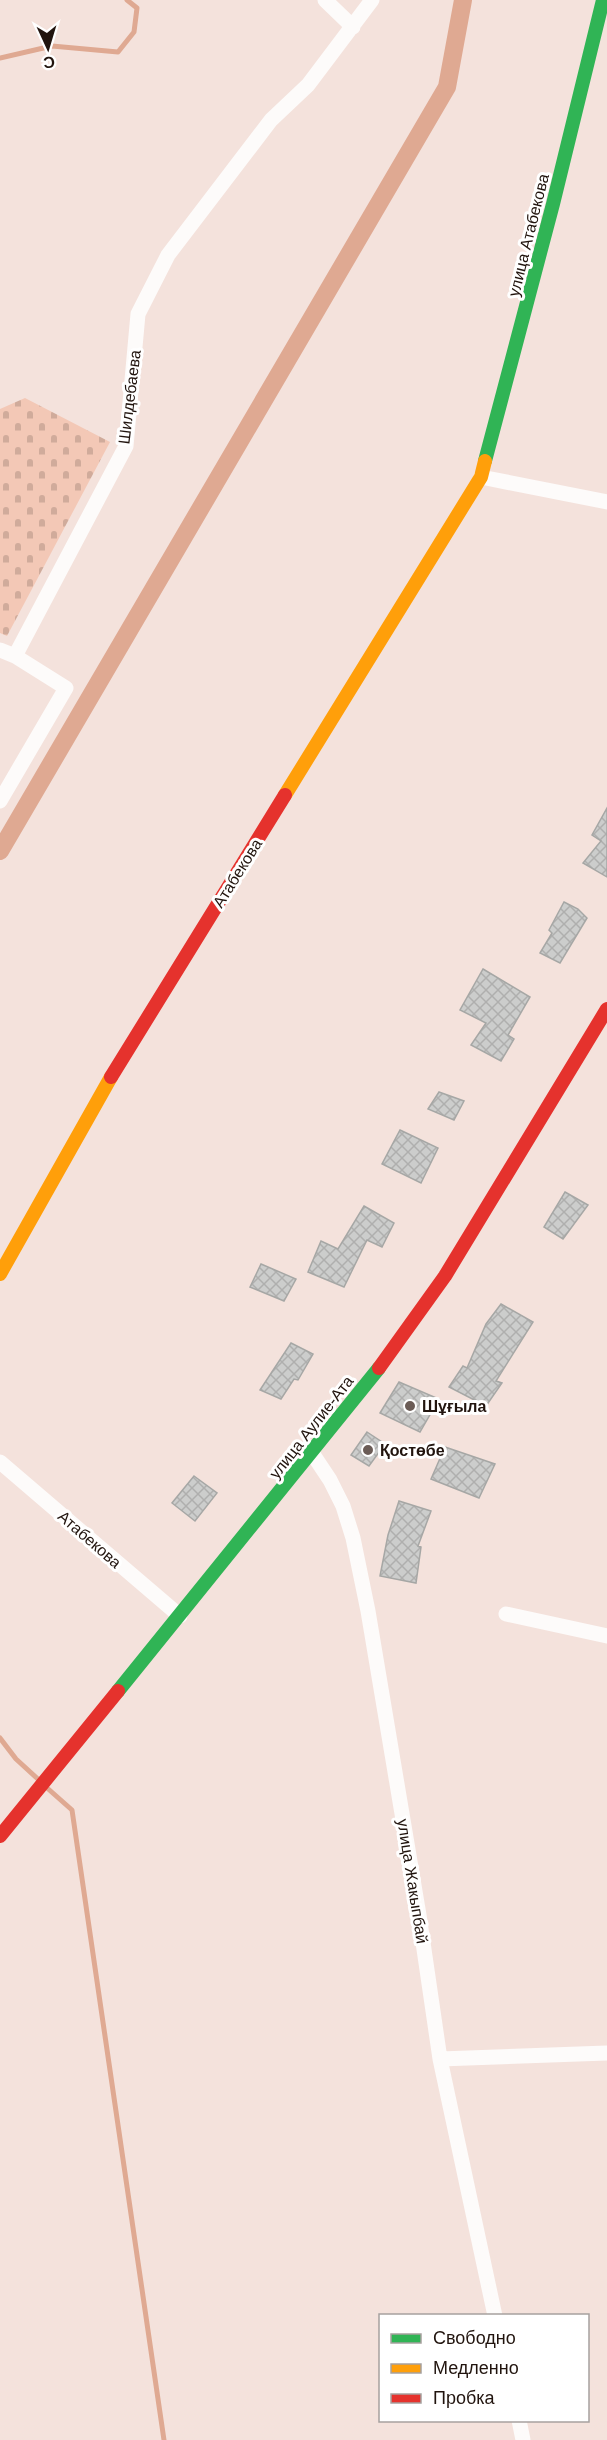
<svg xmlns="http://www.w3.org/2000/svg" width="607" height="2440" viewBox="0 0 607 2440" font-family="Arial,sans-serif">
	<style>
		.cemetery { fill: url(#cemetery-stones) }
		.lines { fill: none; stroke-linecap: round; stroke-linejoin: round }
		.stream { stroke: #dfa992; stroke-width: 5 }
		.canal { stroke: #dfa992; stroke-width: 18 }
		.building { fill: url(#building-cross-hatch); stroke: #a6a7a5; stroke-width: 1.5 }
		.street { stroke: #fdfbfa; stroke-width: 15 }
		.fast { stroke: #30b455; stroke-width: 14 }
		.slow { stroke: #ff9f0a; stroke-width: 14 }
		.jam { stroke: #e5322d; stroke-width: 14 }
		.poi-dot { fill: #6b5c56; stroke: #fff; stroke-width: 2 }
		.labels { text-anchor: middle; stroke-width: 6; stroke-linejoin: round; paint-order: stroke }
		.street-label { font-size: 16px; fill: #21140e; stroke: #fff }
		.poi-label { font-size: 16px; font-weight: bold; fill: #21140e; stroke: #fff; text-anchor: start }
	</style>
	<defs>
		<pattern id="cemetery-stones" width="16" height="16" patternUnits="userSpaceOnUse" patternTransform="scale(1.5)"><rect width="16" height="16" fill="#f3c8b6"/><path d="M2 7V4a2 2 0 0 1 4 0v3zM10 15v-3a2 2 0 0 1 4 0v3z" fill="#d0ab9b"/></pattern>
		<pattern id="building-cross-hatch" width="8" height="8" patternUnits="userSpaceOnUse" patternTransform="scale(1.5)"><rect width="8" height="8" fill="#cccdcc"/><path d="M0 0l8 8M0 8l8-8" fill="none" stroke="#afafae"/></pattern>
	</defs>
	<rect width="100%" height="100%" fill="#f4e2dc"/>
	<path class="cemetery" d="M25 398 110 442 7 636 0 633V409Z"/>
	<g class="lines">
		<path class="stream" d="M0 58 52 46 118 52 134 32 137 8 127 0
			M0 1738 16 1759 39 1780
			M46 1787 72 1810 164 2440"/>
		<path class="canal" d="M0 851 447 87 463 0"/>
	</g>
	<path class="building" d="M607 808V877L583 863 601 841 592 835Z
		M564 902 578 909 587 918 560 963 540 953 552 933 549 930Z
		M483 969 530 997 508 1035 514 1039 501 1061 471 1045 486 1023 460 1010Z
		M439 1092 464 1101 454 1120 428 1109Z
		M400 1130 438 1148 421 1183 382 1164Z
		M565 1192 588 1205 563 1239 544 1227Z
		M364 1206 394 1223 382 1247 367 1240 344 1287 308 1272 321 1241 338 1249Z
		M261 1264 296 1279 284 1301 250 1287Z
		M501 1304 533 1322 496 1381 502 1383 486 1406 449 1387 463 1366 467 1368 486 1324Z
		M291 1343 313 1354 298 1380 294 1379 281 1399 260 1390Z
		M399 1382 439 1399 420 1432 380 1413Z
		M367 1432 385 1444 369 1466 351 1455Z
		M445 1447 495 1464 479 1498 431 1479Z
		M194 1476 217 1493 195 1521 172 1503Z
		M399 1501 431 1511 418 1546 421 1547 416 1583 380 1576 388 1535Z"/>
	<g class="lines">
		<path class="street" d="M325 0 353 27
			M481 477 607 502
			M0 650 15 656
			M0 801 66 688 15 656 126 446 138 314 168 255 271 120 308 85 372 0
			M312 1453 330 1480 343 1506 353 1538 368 1611 419 1915 440 2059 495 2316
			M0 1462 180 1616
			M506 1614 607 1636
			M440 2059 607 2053
			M519 2420 523 2440"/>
		<path class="fast" d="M485 461 553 204 603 0
			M118 1691 379 1368"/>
		<path class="slow" d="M285 795 481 477 485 461
			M0 1274 111 1077"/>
		<path class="jam" d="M111 1077 285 795
			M379 1368 445 1276 607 1009
			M0 1836 118 1691"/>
	</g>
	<g class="poi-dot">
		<circle cx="410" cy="1406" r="6"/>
		<circle cx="368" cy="1450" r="6"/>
	</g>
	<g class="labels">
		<g class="street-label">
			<text transform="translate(528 235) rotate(-76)" y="6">улица Атабекова</text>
			<text transform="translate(129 397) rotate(-83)" y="6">Шилдебаева</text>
			<text transform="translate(237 873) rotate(-58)" y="6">Атабекова</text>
			<text transform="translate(311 1427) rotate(-52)" y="6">улица Аулие-Ата</text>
			<text transform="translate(90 1539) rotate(41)" y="6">Атабекова</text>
			<text transform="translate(413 1881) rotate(81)" y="6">улица Жакыпбай</text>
		</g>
		<g class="poi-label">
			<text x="422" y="1412">Шұғыла</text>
			<text x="380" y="1456">Қостөбе</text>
		</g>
	</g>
	<rect x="379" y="2314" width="210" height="108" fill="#ffffff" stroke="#a6a19f" stroke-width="1.5"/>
	<rect x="391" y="2334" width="30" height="9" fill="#30b455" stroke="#a6a19f" stroke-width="1.5"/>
	<text x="433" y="2344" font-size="18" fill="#21140e">Свободно</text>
	<rect x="391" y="2364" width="30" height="9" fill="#ff9f0a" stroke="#a6a19f" stroke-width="1.5"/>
	<text x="433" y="2374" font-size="18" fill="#21140e">Медленно</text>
	<rect x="391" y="2394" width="30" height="9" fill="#e5322d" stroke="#a6a19f" stroke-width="1.5"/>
	<text x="433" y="2404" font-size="18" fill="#21140e">Пробка</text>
	<g transform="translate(48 48) rotate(176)" stroke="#ffffff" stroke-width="4.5" paint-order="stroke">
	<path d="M0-4.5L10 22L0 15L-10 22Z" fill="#21140e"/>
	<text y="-9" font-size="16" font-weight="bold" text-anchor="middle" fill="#21140e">С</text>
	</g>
</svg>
